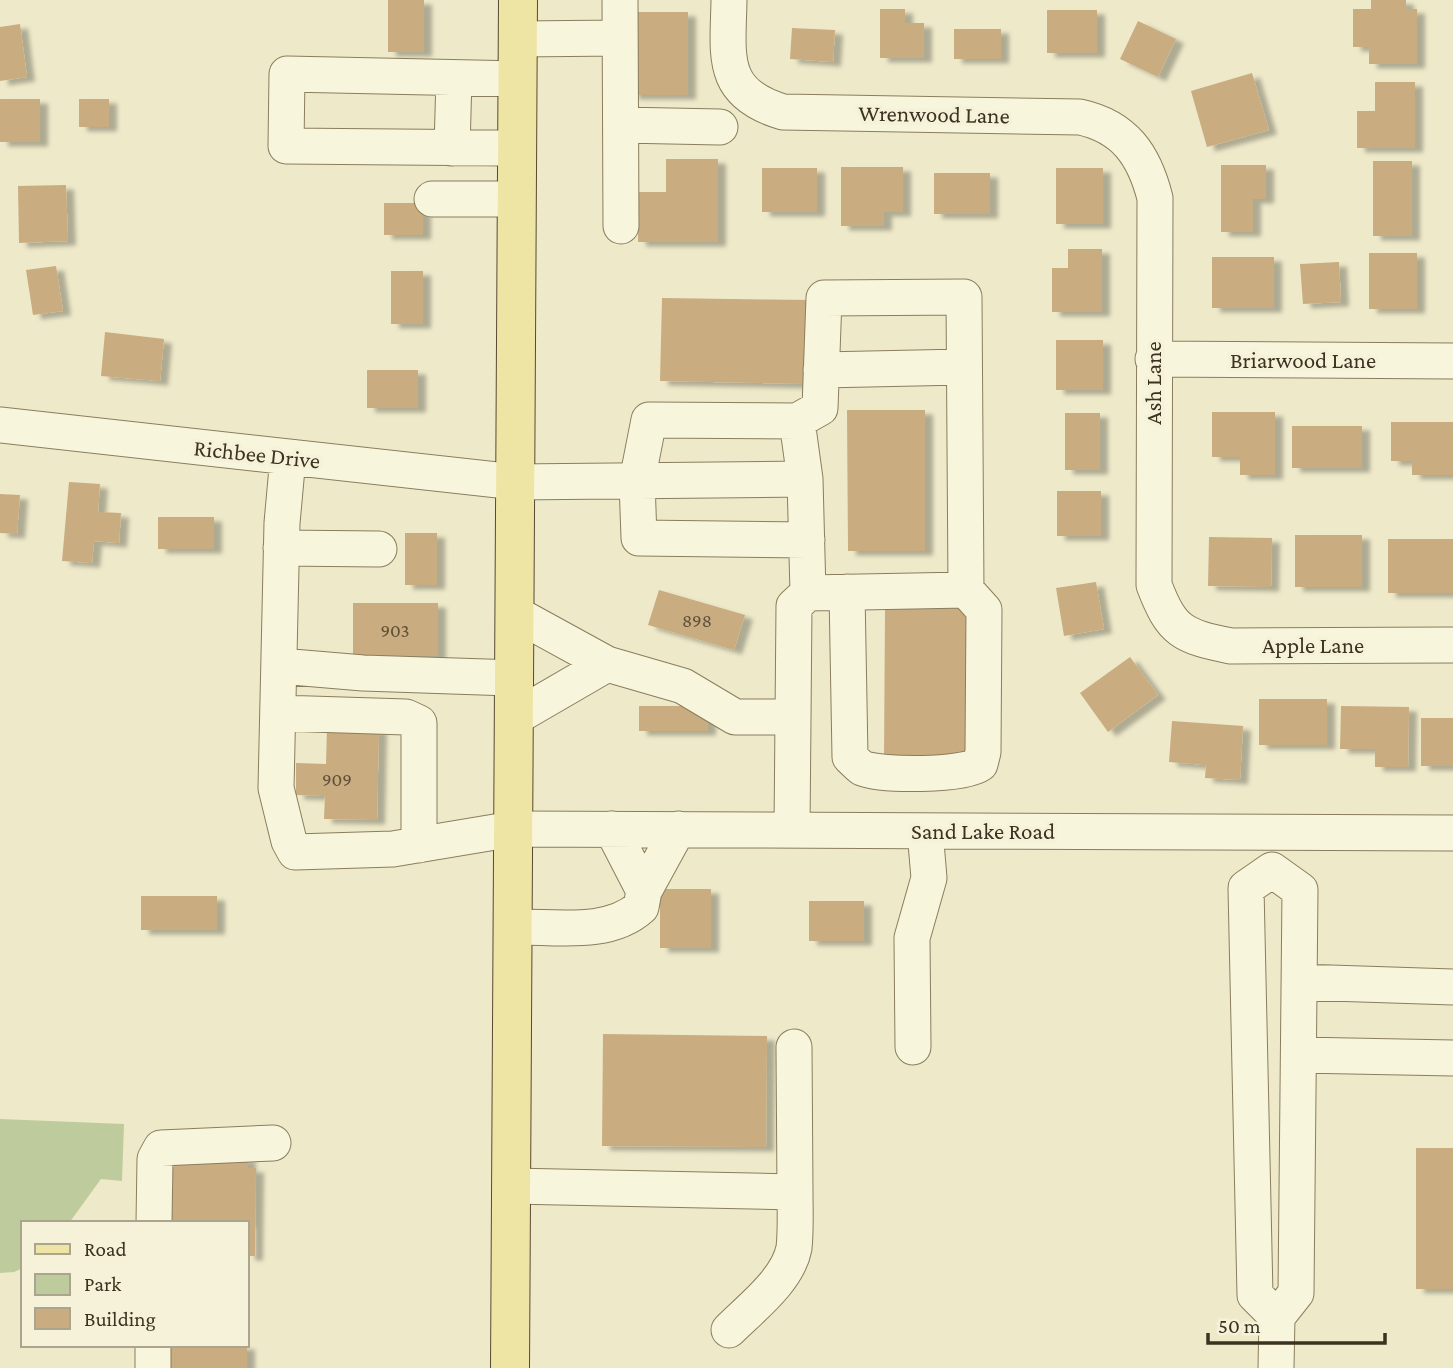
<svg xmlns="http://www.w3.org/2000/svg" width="1453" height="1368" viewBox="0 0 1453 1368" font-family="'Crimson Pro',serif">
  <defs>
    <filter id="shadow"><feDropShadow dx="8" dy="4.5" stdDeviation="2" flood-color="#0004"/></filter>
  </defs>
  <rect width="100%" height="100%" fill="#eee9c9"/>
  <path fill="#becc9d" d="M 0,1119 L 124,1124 L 122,1181 L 101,1179 L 69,1223 L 23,1223 L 23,1268 L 14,1272 L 0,1273 Z"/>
  <path fill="#caac81" filter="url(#shadow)" d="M 388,0 L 424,0 L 424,52 L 388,52 Z
    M 1371,0 L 1406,0 L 1406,9 L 1417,9 L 1417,64 L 1369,64 L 1369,47 L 1353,47 L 1353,9 L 1371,9 Z
    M 880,9 L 905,9 L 905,23 L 924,23 L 924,58 L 880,58 Z
    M 1047,10 L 1097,10 L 1097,53 L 1047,53 Z
    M 631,12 L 688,12 L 688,95 L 631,95 Z
    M 1138,21 L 1176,39 L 1158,77 L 1120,59 Z
    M 20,24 L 27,77 L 0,81 L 0,27 Z
    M 792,28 L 835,30 L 833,62 L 790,59 Z
    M 954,29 L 1001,29 L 1001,59 L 954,59 Z
    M 1252,73 L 1269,130 L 1207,147 L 1191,91 Z
    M 1375,82 L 1415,82 L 1415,148 L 1357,148 L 1357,111 L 1375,111 Z
    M 0,99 L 40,99 L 40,142 L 0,142 Z
    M 79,99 L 109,99 L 109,127 L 79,127 Z
    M 666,159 L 718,159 L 718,242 L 638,242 L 638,192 L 666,192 Z
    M 1373,161 L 1412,161 L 1412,236 L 1373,236 Z
    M 1221,165 L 1266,165 L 1266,199 L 1253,199 L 1253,232 L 1221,232 Z
    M 841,167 L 903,167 L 903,212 L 884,212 L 884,226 L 841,226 Z
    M 762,168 L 817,168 L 817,212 L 762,212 Z
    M 1056,168 L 1103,168 L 1103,224 L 1056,224 Z
    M 934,173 L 990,173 L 990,214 L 934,214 Z
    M 66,185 L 68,241 L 19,243 L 18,186 Z
    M 384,203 L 423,203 L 423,235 L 384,235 Z
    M 1068,249 L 1102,249 L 1102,312 L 1052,312 L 1052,268 L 1068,268 Z
    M 1369,253 L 1417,253 L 1417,309 L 1369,309 Z
    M 1212,257 L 1274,257 L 1274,308 L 1212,308 Z
    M 1339,262 L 1341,302 L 1303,304 L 1300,264 Z
    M 56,266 L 63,311 L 33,315 L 26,270 Z
    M 391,271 L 423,271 L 423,324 L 391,324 Z
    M 662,298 L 810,300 L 809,384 L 660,381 Z
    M 105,332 L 164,339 L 160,381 L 101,376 Z
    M 1056,340 L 1103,340 L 1103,390 L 1056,390 Z
    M 367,370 L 418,370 L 418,408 L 367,408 Z
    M 847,410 L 925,410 L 925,551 L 848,551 Z
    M 1212,412 L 1275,412 L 1275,475 L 1240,475 L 1240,457 L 1212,457 Z
    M 1065,413 L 1100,413 L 1100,470 L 1065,470 Z
    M 1391,422 L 1453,422 L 1453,475 L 1412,475 L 1412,461 L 1391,461 Z
    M 1292,426 L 1362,426 L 1362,468 L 1292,468 Z
    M 69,482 L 100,484 L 98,512 L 121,513 L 119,543 L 94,541 L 92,563 L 62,561 Z
    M 1057,491 L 1101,491 L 1101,536 L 1057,536 Z
    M 0,494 L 20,495 L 17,534 L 0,533 Z
    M 158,517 L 214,517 L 214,549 L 158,549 Z
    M 405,533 L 437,533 L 437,585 L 405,585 Z
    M 1295,535 L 1362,535 L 1362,587 L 1295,587 Z
    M 1209,537 L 1272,538 L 1271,587 L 1208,586 Z
    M 1388,539 L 1453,539 L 1453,593 L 1388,593 Z
    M 1096,582 L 1104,629 L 1064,636 L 1056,588 Z
    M 659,590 L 745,615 L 734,650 L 648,625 Z
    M 353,603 L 438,603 L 438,656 L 353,656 Z
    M 885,607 L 969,607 L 968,760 L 884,760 Z
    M 1130,657 L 1158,695 L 1108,732 L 1080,693 Z
    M 1259,699 L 1327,699 L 1327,745 L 1259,745 Z
    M 639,706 L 708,706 L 708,731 L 639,731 Z
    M 1341,706 L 1409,707 L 1408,767 L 1375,767 L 1375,749 L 1340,749 Z
    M 1421,718 L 1453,718 L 1453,766 L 1421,766 Z
    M 1172,721 L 1243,726 L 1240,780 L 1205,778 L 1206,765 L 1169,762 Z
    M 327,727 L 379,728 L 377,820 L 324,819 L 325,796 L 296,795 L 296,763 L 326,764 Z
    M 660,889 L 711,889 L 711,948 L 660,948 Z
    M 141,896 L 217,896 L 217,930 L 141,930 Z
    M 809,901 L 864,901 L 864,941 L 809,941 Z
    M 603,1034 L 767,1036 L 766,1147 L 602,1146 Z
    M 1416,1148 L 1453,1148 L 1453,1289 L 1416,1289 Z
    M 174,1157 L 248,1157 L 248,1168 L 256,1168 L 255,1256 L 247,1256 L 247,1223 L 171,1223 L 171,1167 L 174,1167 Z
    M 170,1345 L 247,1345 L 247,1368 L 169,1368 Z"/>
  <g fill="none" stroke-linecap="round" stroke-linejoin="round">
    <g stroke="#8a7d5e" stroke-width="37">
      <path id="minor" d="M 620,0 L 621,226
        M 729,0 C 728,56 719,93 783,112 L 1080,117 C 1125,127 1144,155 1155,198 L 1154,585 C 1172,632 1182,636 1231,646 L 1453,645
        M 518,39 L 620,38
        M 621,125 L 720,127
        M 452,148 L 454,78
        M 517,148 L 286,146 L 287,74 L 518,79
        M 432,199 L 516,199
        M 1153,359 L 1453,361
        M 821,370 L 964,367
        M 797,421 L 820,408 L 824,298 L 964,297 L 966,590 L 808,593
        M 0,425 L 515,482 L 805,479 L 808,593 L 794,606 L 792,830
        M 288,457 L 282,523 L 276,788 L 289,841 L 295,852 L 393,849 L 513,829 L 1453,833
        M 805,479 L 797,421 L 649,420 L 637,481 L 639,538 L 807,540
        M 281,548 L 379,549
        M 847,592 L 850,757 C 854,761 858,765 862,768 C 882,776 963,776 980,764 L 983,752 L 984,610 L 966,590
        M 514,613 L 607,664 L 683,686 L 735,717 L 793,717
        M 280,666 L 363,673 L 514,678
        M 279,713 L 406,717 L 419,723 L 419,845
        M 514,718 L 607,664
        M 612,829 L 644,891 L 678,829
        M 1272,870 L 1300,890 L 1296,1293 L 1277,1317 L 1276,1368
        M 1272,870 L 1246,888 L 1255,1295 L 1277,1317
        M 512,927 C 554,926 608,937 641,907 L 644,891
        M 1300,982 L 1453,987
        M 913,1047 L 912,938 L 929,878 L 925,831
        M 1299,1055 L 1453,1058
        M 511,1186 L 795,1192 L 794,1047
        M 154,1223 L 155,1159 L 161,1148 L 273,1143
        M 729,1330 C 751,1308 788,1280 794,1248 C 796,1230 795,1210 795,1192
        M 153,1368 L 153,1345"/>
    </g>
    <g stroke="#584a32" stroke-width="40">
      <path id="major" d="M 510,1368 L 518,0"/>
    </g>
    <use href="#minor" stroke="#f8f5dd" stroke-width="35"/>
    <use href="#major" stroke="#eee4a4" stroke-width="38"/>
  </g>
  <g text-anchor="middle" stroke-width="7" stroke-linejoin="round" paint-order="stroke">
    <g font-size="19" fill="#5f5039">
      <text x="697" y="627">898</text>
      <text x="395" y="637">903</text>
      <text x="337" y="786">909</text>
    </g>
    <g font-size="23" fill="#3b3221" stroke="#f5f2d9">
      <text transform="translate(934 114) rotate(1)" y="8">Wrenwood Lane</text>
      <text x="1303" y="368">Briarwood Lane</text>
      <text transform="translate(1153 383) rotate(-90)" y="8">Ash Lane</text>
      <text transform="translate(257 454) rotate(6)" y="8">Richbee Drive</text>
      <text x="1313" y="653">Apple Lane</text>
      <text x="983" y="839">Sand Lake Road</text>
    </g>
  </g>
  <rect x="21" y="1221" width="228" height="126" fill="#f5f2d9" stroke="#aba58f" stroke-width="2"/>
  <rect x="35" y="1244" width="35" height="10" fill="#eee4a4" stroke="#aba58f" stroke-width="2"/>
  <text x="84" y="1256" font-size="21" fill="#3b3221">Road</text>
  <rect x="35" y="1274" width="35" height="21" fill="#becc9d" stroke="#aba58f" stroke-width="2"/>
  <text x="84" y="1291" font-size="21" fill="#3b3221">Park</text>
  <rect x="35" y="1308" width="35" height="21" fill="#caac81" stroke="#aba58f" stroke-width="2"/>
  <text x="84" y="1326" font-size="21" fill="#3b3221">Building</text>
  <path d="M1208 1333v10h177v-10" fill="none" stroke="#3b3221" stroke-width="3.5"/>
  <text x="1218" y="1333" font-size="21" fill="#3b3221" stroke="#f5f2d9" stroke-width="5" paint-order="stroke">50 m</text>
</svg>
